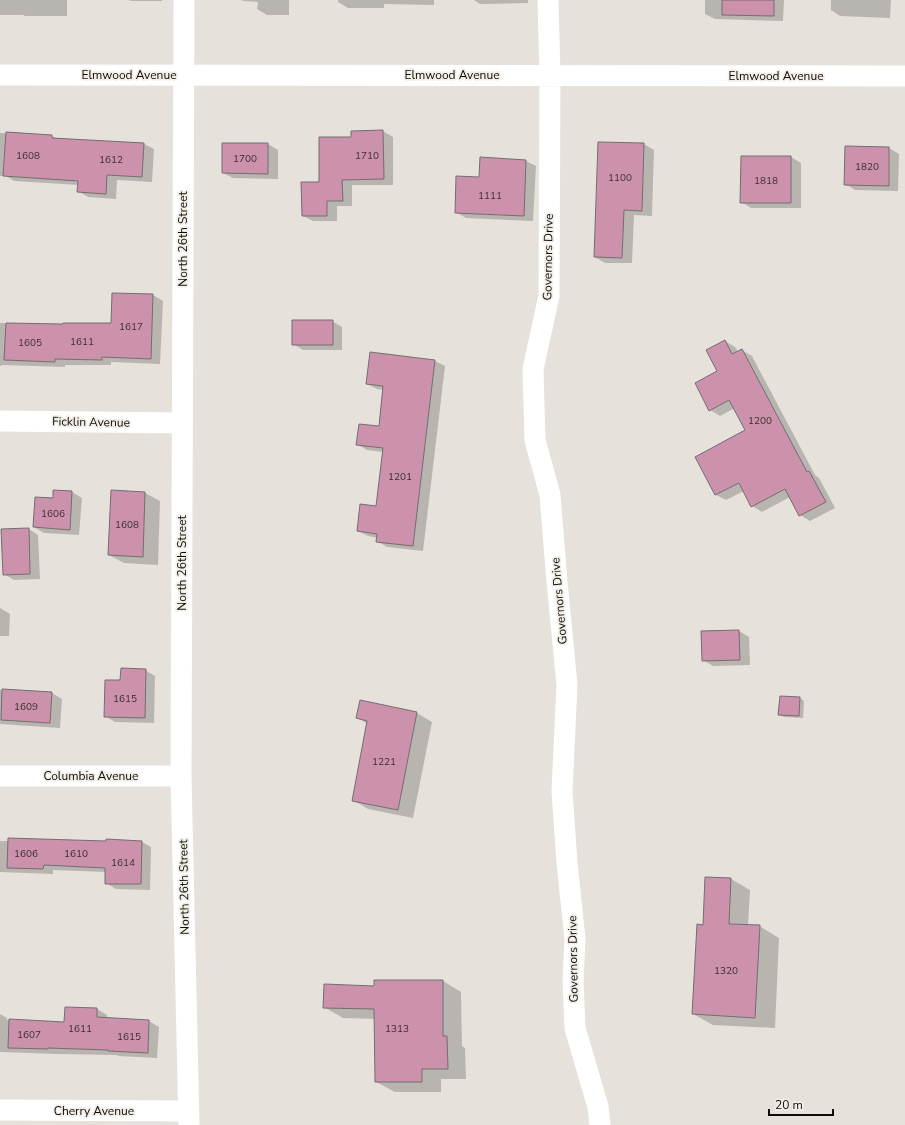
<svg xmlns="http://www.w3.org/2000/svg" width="905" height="1125" viewBox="0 0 905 1125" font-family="'Nunito Sans',sans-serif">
  <rect width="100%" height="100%" fill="#e6e2db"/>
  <path fill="#0003" d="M 0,0 L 67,0 L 67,16 L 25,16 L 23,15 L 0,15 Z
    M 129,0 L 162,0 L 162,1 L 131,1 Z
    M 241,0 L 289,0 L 289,15 L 267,15 L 257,9 L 258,2 L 243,1 Z
    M 338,0 L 434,0 L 434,5 L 384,4 L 384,8 L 348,8 L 338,2 Z
    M 474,0 L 528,0 L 528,3 L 480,4 Z
    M 705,0 L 784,0 L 783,21 L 715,19 L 705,14 Z
    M 831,0 L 891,0 L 890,18 L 840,16 L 831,10 Z
    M 383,131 L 393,137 L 393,185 L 352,185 L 352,206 L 337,206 L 337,221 L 313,221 L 303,216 L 352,138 L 352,132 Z
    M 0,133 L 52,136 L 58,139 L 144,144 L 154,149 L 152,182 L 117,180 L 116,199 L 88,197 L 78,191 L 79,185 L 14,181 L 6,176 L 0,176 Z
    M 599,143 L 644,144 L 654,150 L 652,216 L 634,215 L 632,263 L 605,263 L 595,257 Z
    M 268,144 L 278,150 L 278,179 L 233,178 L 223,173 Z
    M 889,148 L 899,154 L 898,191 L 855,190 L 845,184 Z
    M 791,157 L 801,163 L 801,208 L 751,208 L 742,202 Z
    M 526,161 L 536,166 L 533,221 L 466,218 L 456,212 L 480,178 Z
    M 153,295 L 163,301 L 160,364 L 111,362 L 111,365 L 65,365 L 65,367 L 1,365 L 1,366 L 0,366 L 0,323 L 64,325 L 112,324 Z
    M 332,321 L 342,327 L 342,350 L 303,350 L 293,344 Z
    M 725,341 L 735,347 L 738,352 L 742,350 L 752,356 L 815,475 L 819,478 L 835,508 L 810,521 L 800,515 L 790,497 L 762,512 L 752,506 L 744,491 L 726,500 L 716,495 L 696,457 L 746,431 L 735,408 L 720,416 L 710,410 Z
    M 370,353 L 435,361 L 445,366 L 423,551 L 387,547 L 377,541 L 378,538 L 368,536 L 358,531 L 377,507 L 383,452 L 367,450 L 357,444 L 379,427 L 384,390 L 377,389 L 367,384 Z
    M 54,491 L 72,492 L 82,498 L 79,535 L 44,533 L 34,527 L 53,499 Z
    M 145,493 L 160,501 L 158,565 L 124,563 L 109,555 Z
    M 29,529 L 38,535 L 40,579 L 14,580 L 4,574 Z
    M 0,608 L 10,614 L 9,636 L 0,636 Z
    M 739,631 L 749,637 L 750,665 L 713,666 L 703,660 Z
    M 145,670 L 155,676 L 154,723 L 115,722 L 105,716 L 121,681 Z
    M 0,690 L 52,693 L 62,699 L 60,728 L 0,724 Z
    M 800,698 L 804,701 L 803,718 L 784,717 L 779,714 Z
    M 417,713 L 432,722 L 413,818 L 368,809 L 353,800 L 368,724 L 358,718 Z
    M 0,841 L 142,842 L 151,847 L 150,890 L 116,889 L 106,883 L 106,872 L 53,870 L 53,874 L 0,872 Z
    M 731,879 L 750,890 L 748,926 L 759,926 L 779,938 L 775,1028 L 713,1025 L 693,1014 Z
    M 443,981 L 461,992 L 462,1046 L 465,1048 L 466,1079 L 441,1079 L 441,1092 L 395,1092 L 376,1082 L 376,1019 L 343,1018 L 324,1007 L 375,987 Z
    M 97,1009 L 107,1015 L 107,1019 L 149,1021 L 159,1027 L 157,1058 L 119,1056 L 117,1055 L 57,1054 L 0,1052 L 0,1014 L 7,1018 L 7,1020 L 65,1023 Z"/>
  <path fill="#cc92ab" stroke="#746d70" d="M 722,0 L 774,0 L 774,16 L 722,15 Z
    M 383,130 L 384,179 L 342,180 L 343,201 L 327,201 L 327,216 L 302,216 L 301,182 L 319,182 L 319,137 L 351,137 L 351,131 Z
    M 6,132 L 52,135 L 52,138 L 144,143 L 142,177 L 107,175 L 106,194 L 77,192 L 78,181 L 3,176 Z
    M 598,142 L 644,143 L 642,211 L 624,210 L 622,258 L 594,257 Z
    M 222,143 L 268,143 L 268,174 L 222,173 Z
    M 845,146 L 889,147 L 889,186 L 844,185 Z
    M 741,156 L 791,156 L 791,203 L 740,203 Z
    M 480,157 L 526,160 L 524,216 L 455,213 L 456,176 L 479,177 Z
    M 112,293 L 153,294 L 151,359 L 102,357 L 102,360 L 55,359 L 55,362 L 4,360 L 6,323 L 63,324 L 63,323 L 111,323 Z
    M 292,320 L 333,320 L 333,345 L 292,345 Z
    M 725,340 L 732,354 L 742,349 L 807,472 L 809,471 L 826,502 L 799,516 L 785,489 L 751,507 L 739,483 L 715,495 L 695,457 L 745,430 L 729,400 L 709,411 L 695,383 L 717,371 L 706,350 Z
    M 370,352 L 435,360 L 413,546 L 376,542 L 377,534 L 357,531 L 360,504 L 376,506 L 383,448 L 356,445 L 359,424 L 379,426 L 383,386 L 366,384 Z
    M 53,490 L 72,491 L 70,530 L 33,527 L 35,497 L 53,498 Z
    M 111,490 L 145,492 L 143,557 L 108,555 Z
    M 29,528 L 30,574 L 3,575 L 1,529 Z
    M 739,630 L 740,660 L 702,661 L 701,631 Z
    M 121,668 L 146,669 L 145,718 L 104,717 L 105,680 L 120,680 Z
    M 2,689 L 52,692 L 50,723 L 1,720 Z
    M 780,696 L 800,697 L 799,716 L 778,715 Z
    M 360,700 L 417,712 L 398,810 L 352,801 L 367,721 L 356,718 Z
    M 8,838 L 106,841 L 106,839 L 142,841 L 141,884 L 105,884 L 105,868 L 44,865 L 43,869 L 7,868 Z
    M 705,877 L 731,878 L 729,924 L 760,925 L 755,1018 L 692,1014 L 697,924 L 703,925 Z
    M 374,980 L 443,980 L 443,1036 L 447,1036 L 448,1069 L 422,1069 L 422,1082 L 375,1082 L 374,1009 L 323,1008 L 324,984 L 374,986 Z
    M 65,1007 L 97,1008 L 97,1017 L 149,1020 L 148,1053 L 108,1051 L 108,1050 L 48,1048 L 48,1049 L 8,1048 L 9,1019 L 64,1022 Z"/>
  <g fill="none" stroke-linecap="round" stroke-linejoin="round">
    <path stroke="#fff" stroke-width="21" d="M 184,0 L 181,776 L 189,1125
      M 548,0 L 550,76 L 549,296 L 533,369 L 535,440 L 550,495 L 557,582 L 567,685 L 562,791 L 567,863 L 575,939 L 573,981 L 575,1028 L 598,1107 L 600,1125
      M 0,75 L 905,76
      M 0,421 L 182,423
      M 0,776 L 181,776
      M 0,1110 L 188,1111"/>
  </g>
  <g text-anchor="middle" stroke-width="3.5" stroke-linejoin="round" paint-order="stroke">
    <g font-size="10" fill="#3e2e32">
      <text x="28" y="159">1608</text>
      <text x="367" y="159">1710</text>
      <text x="245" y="162">1700</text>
      <text x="111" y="163">1612</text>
      <text x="867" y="170">1820</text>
      <text x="620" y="181">1100</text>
      <text x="766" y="184">1818</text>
      <text x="490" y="199">1111</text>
      <text x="131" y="330">1617</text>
      <text x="82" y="345">1611</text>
      <text x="30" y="346">1605</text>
      <text x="760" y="424">1200</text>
      <text x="400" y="480">1201</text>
      <text x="53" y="517">1606</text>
      <text x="127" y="528">1608</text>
      <text x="125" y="702">1615</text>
      <text x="26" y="710">1609</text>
      <text x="384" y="765">1221</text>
      <text x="26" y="857">1606</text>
      <text x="76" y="857">1610</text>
      <text x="123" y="866">1614</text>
      <text x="726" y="974">1320</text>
      <text x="80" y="1032">1611</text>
      <text x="397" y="1032">1313</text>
      <text x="29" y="1038">1607</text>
      <text x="129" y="1040">1615</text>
    </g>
    <g font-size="12" fill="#0e0c0a" stroke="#f3efe8">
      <text x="129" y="79">Elmwood Avenue</text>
      <text x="452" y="79">Elmwood Avenue</text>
      <text x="776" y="80">Elmwood Avenue</text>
      <text transform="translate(183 239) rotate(-90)" y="4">North 26th Street</text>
      <text transform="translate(548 257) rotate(-89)" y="4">Governors Drive</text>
      <text transform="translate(91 422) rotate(1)" y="4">Ficklin Avenue</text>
      <text transform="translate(182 563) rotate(-90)" y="4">North 26th Street</text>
      <text transform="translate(559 601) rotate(-95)" y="4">Governors Drive</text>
      <text x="91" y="780">Columbia Avenue</text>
      <text transform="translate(184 887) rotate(-91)" y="4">North 26th Street</text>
      <text transform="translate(573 959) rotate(-91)" y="4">Governors Drive</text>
      <text x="94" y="1115">Cherry Avenue</text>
    </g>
  </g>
  <path d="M769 1109v6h64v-6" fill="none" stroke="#0e0c0a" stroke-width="2"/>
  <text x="775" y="1109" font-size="12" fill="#0e0c0a" stroke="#f3efe8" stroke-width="3" paint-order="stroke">20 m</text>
</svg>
